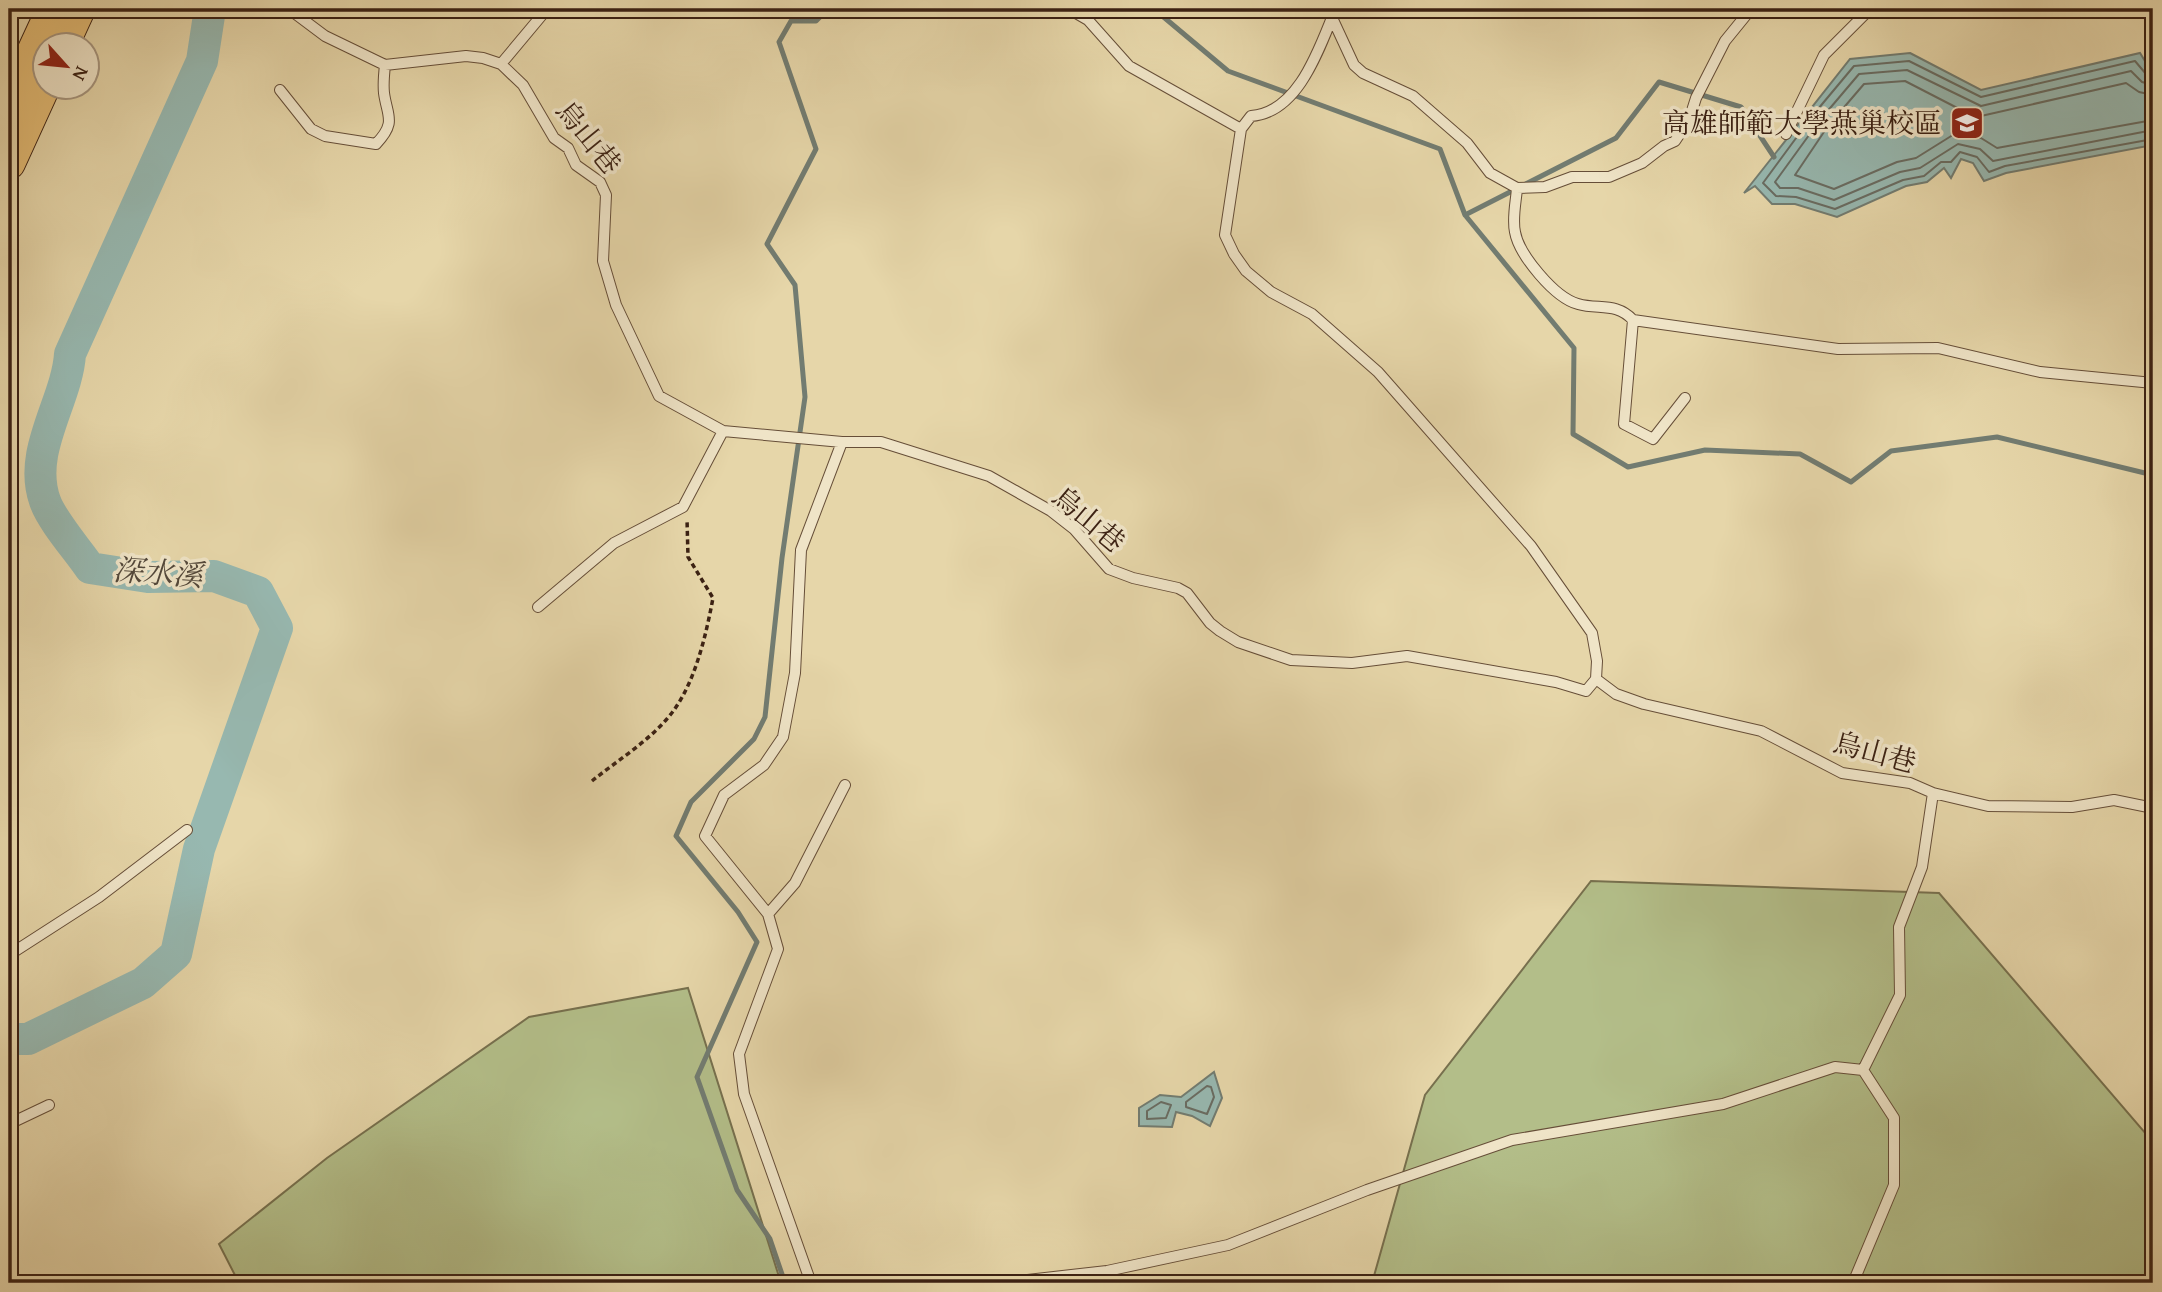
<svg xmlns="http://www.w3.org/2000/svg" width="2162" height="1292" viewBox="0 0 2162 1292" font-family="'Gentium Book Plus','Noto Serif TC',serif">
  <rect width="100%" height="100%" fill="#e6d6a9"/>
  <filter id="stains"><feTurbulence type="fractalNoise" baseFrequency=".00286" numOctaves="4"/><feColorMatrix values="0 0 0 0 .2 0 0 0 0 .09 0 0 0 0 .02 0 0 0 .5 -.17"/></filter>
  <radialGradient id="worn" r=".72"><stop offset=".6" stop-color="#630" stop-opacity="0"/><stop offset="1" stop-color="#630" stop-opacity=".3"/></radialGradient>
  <path fill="#b3be89" stroke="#77704e" stroke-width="2" d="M 1591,881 L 1939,893 L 2153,1142 L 2153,1283 L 1372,1283 L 1425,1095 Z
    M 688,988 L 781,1283 L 239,1283 L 219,1244 L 327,1158 L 529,1017 Z"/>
  <path fill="#97b8b0" stroke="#727c71" stroke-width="2" d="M 1910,53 L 1981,90 L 2140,53 L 2153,74 L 2153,145 L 2006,173 L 1984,181 L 1973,163 L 1961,159 L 1951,178 L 1944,168 L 1927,182 L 1906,186 L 1837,217 L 1795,204 L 1772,204 L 1755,186 L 1744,193 L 1850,59 Z
    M 1214,1072 L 1222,1098 L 1210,1126 L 1192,1116 L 1176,1112 L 1172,1127 L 1139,1126 L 1139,1108 L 1160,1095 L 1181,1097 Z"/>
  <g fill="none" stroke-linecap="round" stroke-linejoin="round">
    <path stroke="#696c62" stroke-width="2" d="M 2153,76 L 2146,74 L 2135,61 L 1981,97 L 1909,61 L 1854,66 L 1813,115 L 1763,183 L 1776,196 L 1796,197 L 1835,209 L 1903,180 L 1924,176 L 1941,162 L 1951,162 L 1960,152 L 1977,157 L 1989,172 L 2005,166 L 2153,139
      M 2153,85 L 2142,82 L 2131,71 L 1981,106 L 1907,70 L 1859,74 L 1820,120 L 1775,182 L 1780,188 L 1798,188 L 1834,200 L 1900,172 L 1920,168 L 1958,144 L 1980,149 L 1993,161 L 2153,130
      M 2153,95 L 2139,92 L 2126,83 L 1981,116 L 1969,114 L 1905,81 L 1864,84 L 1828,126 L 1795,175 L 1834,189 L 1897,162 L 1916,158 L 1956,133 L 1981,138 L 1997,148 L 2153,120
      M 1207,1086 L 1211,1087 L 1214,1097 L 1207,1114 L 1186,1107 L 1186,1102 Z
      M 1161,1102 L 1171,1105 L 1166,1118 L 1147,1119 L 1147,1111 Z"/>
    <path stroke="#727c71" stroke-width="5" d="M 1154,9 L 1228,71 L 1440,149 L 1465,215 L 1616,138 L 1659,82 L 1741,107 L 1774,157
      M 1465,215 L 1574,348 L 1573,434 L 1628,467 L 1705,450 L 1800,454 L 1851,482 L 1891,451 L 1997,437 L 2153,475
      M 785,1283 L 770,1239 L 737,1190 L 697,1077 L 757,942 L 738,912 L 676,836 L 691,802 L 754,739 L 765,717 L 782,558 L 805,397 L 795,285 L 767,244 L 816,149 L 779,42 L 791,21 L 816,21 L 828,9"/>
    <path stroke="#97b8b0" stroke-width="32" d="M 9,1039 L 28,1039 L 143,983 L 176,954 L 199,849 L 277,628 L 258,592 L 214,576 L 148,577 L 90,568 C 77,549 52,521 45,501 C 27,451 67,401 70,354 L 202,61 L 210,9"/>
    <g stroke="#664e38" stroke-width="12">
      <path id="service" d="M 289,9 L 325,36 L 385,65 L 466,56 L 483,58 L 501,64 L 523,85 L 554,138 L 568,148 L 576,165 L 600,182 L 606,195 L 603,261 L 616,305 L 659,396 L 723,431 L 842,442 L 881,442 L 989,476 L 1051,511 L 1074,529 L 1109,569 L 1133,578 L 1178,588 L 1187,593 L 1210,623 L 1220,631 L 1238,642 L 1291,660 L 1352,663 L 1407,656 L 1556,682 L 1586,691 L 1596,679 L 1597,661 L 1592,633 L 1531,546 L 1378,372 L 1312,314 L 1271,292 L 1246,271 L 1234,254 L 1225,235 L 1241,129
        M 1069,9 L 1088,20 L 1129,66 L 1241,129 L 1251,116 C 1297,113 1318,52 1333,15
        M 1328,9 L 1354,65 L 1363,73 L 1413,96 L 1467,143 L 1490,173 L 1517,188 C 1516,202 1512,218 1515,232 C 1519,255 1555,298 1578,304 C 1599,310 1616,302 1633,320 L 1624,424 L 1653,439 L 1685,398
        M 501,64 L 547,9
        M 280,90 L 311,129 L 325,136 L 376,144 C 397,122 387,116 384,93 C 383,84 384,74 385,65
        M 1786,134 L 1824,55 L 1870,9
        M 1517,188 L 1545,187 L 1572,177 L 1609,177 L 1642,163 L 1664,146 L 1675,141 L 1689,120 L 1696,98 L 1725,41 L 1751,9
        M 1633,320 L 1838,349 L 1938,348 L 2040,372 L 2153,383
        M 538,607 L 614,543 L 683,507 L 723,431
        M 1596,679 L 1616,694 L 1644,704 L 1761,731 L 1842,773 L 1910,783 L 1933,793 L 1988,806 L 2072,807 L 2114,800 L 2153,808
        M 768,914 L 795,883 L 845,785
        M 9,955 L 99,897 L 187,830
        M 9,1124 L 49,1105
        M 811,1283 L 744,1094 L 739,1054 L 778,949 L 768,914 L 705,836 L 724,795 L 764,765 L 783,737 L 795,673 L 801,550 L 842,442
        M 1000,1283 L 1107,1271 L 1228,1245 L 1367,1190 L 1512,1140 L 1723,1104 L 1835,1067 L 1863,1070
        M 1853,1283 L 1894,1185 L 1894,1118 L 1863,1070 L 1900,995 L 1899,927 L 1922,867 L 1933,793"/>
    </g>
    <g stroke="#3b2113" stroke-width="34">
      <path id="primary" d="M 62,46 L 79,9
        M 9,104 L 53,9
        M 9,163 L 46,82"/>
    </g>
    <path stroke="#3b2113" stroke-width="3.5" stroke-dasharray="5 3.5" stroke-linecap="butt" d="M 592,781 C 619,759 653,739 674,710 C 696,679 706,635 713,598 L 688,557 L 687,519"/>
    <use href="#service" stroke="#efe4c7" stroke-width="10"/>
    <use href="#primary" stroke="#e3bb74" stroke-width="32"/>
  </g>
  <defs>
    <g id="university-square" transform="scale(1.75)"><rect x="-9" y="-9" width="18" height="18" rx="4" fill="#8f2418" stroke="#efe4c7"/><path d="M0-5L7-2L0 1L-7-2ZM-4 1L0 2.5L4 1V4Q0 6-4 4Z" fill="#fff"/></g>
  </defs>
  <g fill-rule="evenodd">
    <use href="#university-square" x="1967" y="123"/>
  </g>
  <g text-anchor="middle" stroke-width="7" stroke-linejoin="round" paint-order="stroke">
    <g font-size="28" fill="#3b2113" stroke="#efe4c7" text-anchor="end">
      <text x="1942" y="133">高雄師範大學燕巢校區</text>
    </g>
    <g font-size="28" fill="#3b2113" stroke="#efe4c7">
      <text transform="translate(589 137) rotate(51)" y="10">烏山巷</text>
      <text transform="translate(1089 519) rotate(40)" y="10">烏山巷</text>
      <text transform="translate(1875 752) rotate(15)" y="10">烏山巷</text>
    </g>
    <g font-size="30" font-style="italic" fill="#52473a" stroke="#efe4c7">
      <text transform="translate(158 573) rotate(4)" y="10">深水溪</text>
    </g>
  </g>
  <rect width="2162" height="1292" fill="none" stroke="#e6d6a9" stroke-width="35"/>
  <rect x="10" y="10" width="2141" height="1271" fill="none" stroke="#3b2113" stroke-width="3.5"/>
  <rect x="18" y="18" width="2127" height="1257" fill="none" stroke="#3b2113" stroke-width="2"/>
  <g transform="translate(66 66) rotate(117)"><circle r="33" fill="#efe4c7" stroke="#a7967f" stroke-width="2"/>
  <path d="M0-5L12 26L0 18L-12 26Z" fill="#8f2418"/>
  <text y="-10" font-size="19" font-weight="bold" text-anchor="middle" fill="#3b2113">N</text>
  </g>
  <rect width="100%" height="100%" filter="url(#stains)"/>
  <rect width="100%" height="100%" fill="url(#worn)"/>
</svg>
